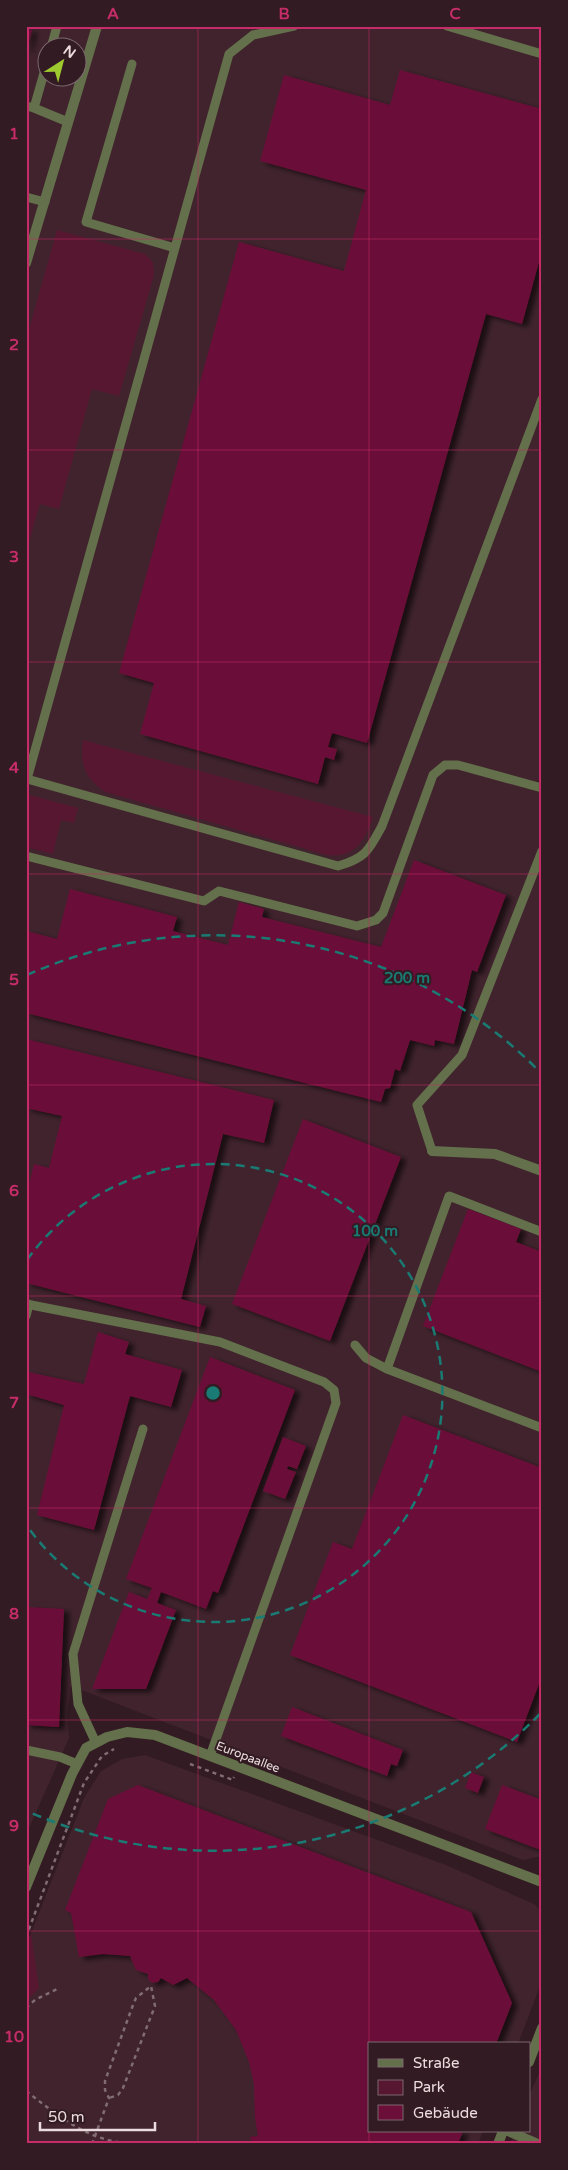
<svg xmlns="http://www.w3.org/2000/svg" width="568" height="2170" viewBox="0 0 568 2170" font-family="'Varela Round',sans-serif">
  <defs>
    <filter id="shadow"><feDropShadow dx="5.5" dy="3" stdDeviation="2.5" flood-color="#0009"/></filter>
  </defs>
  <rect width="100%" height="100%" fill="#321b22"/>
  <path fill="#40232d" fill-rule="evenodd" d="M 26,26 L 542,26 L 542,1856 L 523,1860 L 71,1686 L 67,1714 L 69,1738 L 26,1835 ZM 48,48 L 78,48 L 78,78 L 48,78 Z
    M 145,1755 L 446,1865 L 534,1904 L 542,1912 L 542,1981 L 518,2044 L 369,2044 L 369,2131 L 483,2131 L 478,2144 L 26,2144 L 26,1946 L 84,1798 L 101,1771 L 122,1759 Z
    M 542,2066 L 542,2144 L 510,2144 L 515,2131 L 529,2131 L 529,2096 Z"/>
  <path fill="#571730" d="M 57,230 L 145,254 L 153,262 L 154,275 L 119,396 L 92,389 L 59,509 L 40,504 L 26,552 L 26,340 Z
    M 83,740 L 373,817 C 365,841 354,859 327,855 L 105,792 C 84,777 80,765 83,740 Z
    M 26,794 L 78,808 L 74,823 L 61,820 L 53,854 L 26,847 Z
    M 31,1933 L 39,1988 L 26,2001 L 26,1946 Z"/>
  <path fill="#6b0f38" filter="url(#shadow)" d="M 26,29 L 32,30 L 27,50 L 26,50 Z
    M 400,70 L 542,109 L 542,251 L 522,324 L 486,314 L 367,743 L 332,733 L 328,747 L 337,749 L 334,760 L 325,757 L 318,784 L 140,734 L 154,683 L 119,673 L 239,242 L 344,271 L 366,190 L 260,161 L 284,75 L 390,105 Z
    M 414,860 L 506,895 L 477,972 L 472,970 L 454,1044 L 435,1040 L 434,1046 L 410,1040 L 400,1071 L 395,1069 L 390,1088 L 385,1089 L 381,1102 L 26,1013 L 26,931 L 57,939 L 70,889 L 177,917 L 173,931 L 228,945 L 239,902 L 264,909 L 262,917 L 381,947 Z
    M 26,1039 L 274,1100 L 264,1143 L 223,1134 L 181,1299 L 206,1306 L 200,1327 L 26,1283 L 26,1247 L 29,1237 L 26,1236 L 26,1196 L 34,1164 L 49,1168 L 62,1116 L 26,1108 Z
    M 303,1119 L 401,1157 L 330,1341 L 232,1304 Z
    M 468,1209 L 521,1229 L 516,1242 L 542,1252 L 542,1372 L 423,1326 Z
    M 98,1332 L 129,1342 L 125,1354 L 182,1370 L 171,1407 L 130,1396 L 94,1530 L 37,1515 L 64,1405 L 26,1394 L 26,1380 L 28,1372 L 84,1384 Z
    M 210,1357 L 295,1390 L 218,1593 L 213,1591 L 206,1609 L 161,1592 L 157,1603 L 176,1610 L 146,1689 L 92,1689 L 129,1592 L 147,1599 L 152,1588 L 126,1579 Z
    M 403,1415 L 542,1468 L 542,1676 L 517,1742 L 290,1655 L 333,1542 L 352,1549 Z
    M 283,1437 L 306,1446 L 297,1469 L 288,1466 L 287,1469 L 296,1472 L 285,1499 L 263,1491 Z
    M 26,1607 L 64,1609 L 59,1727 L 26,1725 Z
    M 292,1707 L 403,1750 L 397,1766 L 391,1764 L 387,1776 L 281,1736 Z
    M 471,1772 L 484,1777 L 478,1793 L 465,1788 Z
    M 138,1785 L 471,1912 L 512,2003 L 496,2044 L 369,2044 L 369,2131 L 463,2131 L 458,2144 L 253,2144 L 250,2137 L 258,2136 L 255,2118 L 254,2084 L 249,2062 L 236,2030 L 214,2000 L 187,1978 L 173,1985 L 161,1978 L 158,1982 L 152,1983 L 148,1979 L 148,1974 L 136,1970 L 130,1956 L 103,1954 L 79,1957 L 71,1913 L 65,1910 L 108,1799 Z
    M 502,1785 L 542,1800 L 542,1847 L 538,1849 L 485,1829 Z"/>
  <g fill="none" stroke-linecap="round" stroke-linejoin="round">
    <path stroke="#806c72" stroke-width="2.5" stroke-dasharray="4 4" stroke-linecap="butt" d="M 190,1764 L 233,1780 L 234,1777
      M 26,1937 L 84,1783 L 102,1756 L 114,1749
      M 26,2008 L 35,2000 L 59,1988
      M 26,2091 C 60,2117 86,2140 131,2144
      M 92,2144 L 109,2098 L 105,2090 L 105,2081 L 133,2005 L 136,1998 L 151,1986 L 155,2006 L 123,2088 L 118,2095 L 109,2098"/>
    <path stroke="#63704b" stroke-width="9" d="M 294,26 L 253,35 L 229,54 L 27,779 L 338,866 C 366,858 369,850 382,826 L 542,399
      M 447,26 L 542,54
      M 51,48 L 57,26
      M 132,64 L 86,222 L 175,248
      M 26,106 L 34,108 L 48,59
      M 34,108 L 68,122
      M 26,197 L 45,202
      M 26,856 L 204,901 L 219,891 L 357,926 L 376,920 L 383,913 L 433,775 L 445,765 L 458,765 L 542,788
      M 432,1151 L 417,1105 L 462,1055 L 542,851
      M 542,1232 L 449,1196 L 387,1369 L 542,1428
      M 26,1304 L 220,1342 L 324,1382 L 334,1390 L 336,1403 L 210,1756
      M 26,1316 L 29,1304
      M 355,1345 L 366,1358 L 387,1369
      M 96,1743 L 78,1704 L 73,1654 L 143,1429
      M 26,1750 L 60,1757 L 77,1764"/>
    <path stroke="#63704b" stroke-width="10" d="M 26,263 L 97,26
      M 432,1151 L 495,1154 L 542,1171
      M 26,1887 L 72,1774 L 86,1748 L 107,1737 L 127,1732 L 155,1735 L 542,1882
      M 529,2062 L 542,2028
      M 508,2131 L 538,2144
      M 498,2144 L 503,2131"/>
  </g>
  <path fill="none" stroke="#c62c68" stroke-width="1" stroke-opacity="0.55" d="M 198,26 L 198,2144M 369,26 L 369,2044M 26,239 L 542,239M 26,450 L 542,450M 26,662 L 542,662M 26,874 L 542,874M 26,1085 L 542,1085M 26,1296 L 542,1296M 26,1508 L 542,1508M 26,1720 L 542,1720M 26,1931 L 542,1931M 369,2131 L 369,2144"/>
  <g fill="none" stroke="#1a7b74" stroke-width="2.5" stroke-dasharray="9 6">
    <path d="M27 1260A229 229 0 1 1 27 1526"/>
    <path d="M540 1714A458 458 0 0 1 27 1811M27 975A458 458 0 0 1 540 1072"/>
  </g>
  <g text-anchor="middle" stroke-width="4" stroke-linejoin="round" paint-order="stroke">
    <g font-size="12" fill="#ebdbdf" stroke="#321b22">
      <text transform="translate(248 1757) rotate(21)" y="4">Europaallee</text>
    </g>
  </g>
  <circle cx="213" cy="1393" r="8" fill="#1a7b74" stroke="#321b22" stroke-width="2.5"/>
  <g font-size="15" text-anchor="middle" font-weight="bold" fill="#1a7b74" stroke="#321b22" stroke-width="4" stroke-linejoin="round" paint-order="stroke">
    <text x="407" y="983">200 m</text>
    <text x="375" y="1236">100 m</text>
  </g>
  <rect width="568" height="2170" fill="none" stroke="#321b22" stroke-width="55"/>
  <rect x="368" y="2042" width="162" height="90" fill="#321b22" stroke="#7c686e"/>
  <rect x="378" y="2059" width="25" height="8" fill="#63704b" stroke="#7c686e"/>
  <text x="413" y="2068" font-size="15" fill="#ebdbdf">Straße</text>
  <rect x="378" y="2080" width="25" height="15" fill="#571730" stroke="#7c686e"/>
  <text x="413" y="2092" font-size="15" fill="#ebdbdf">Park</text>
  <rect x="378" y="2105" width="25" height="15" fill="#6b0f38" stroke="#7c686e"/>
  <text x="413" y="2118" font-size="15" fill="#ebdbdf">Gebäude</text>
  <g transform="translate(62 62) rotate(36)"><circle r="24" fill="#321b22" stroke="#7c686e"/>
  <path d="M0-4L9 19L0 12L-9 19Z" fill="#9eca2f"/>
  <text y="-8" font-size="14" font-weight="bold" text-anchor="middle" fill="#ebdbdf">N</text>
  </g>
  <path d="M40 2122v8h115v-8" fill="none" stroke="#ebdbdf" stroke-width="2.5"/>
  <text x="48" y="2122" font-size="15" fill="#ebdbdf" stroke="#321b22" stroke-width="4" paint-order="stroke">50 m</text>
  <rect x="28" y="28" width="512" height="2114" fill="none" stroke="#c62c68" stroke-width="2"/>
  <g font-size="16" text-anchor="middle" font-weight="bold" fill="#c62c68">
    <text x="113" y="19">A</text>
    <text x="284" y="19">B</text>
    <text x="455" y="19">C</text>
    <text x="14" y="139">1</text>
    <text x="14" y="350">2</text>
    <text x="14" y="562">3</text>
    <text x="14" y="773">4</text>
    <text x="14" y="985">5</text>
    <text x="14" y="1196">6</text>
    <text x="14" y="1408">7</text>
    <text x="14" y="1619">8</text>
    <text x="14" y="1831">9</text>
    <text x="14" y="2042">10</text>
  </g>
</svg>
